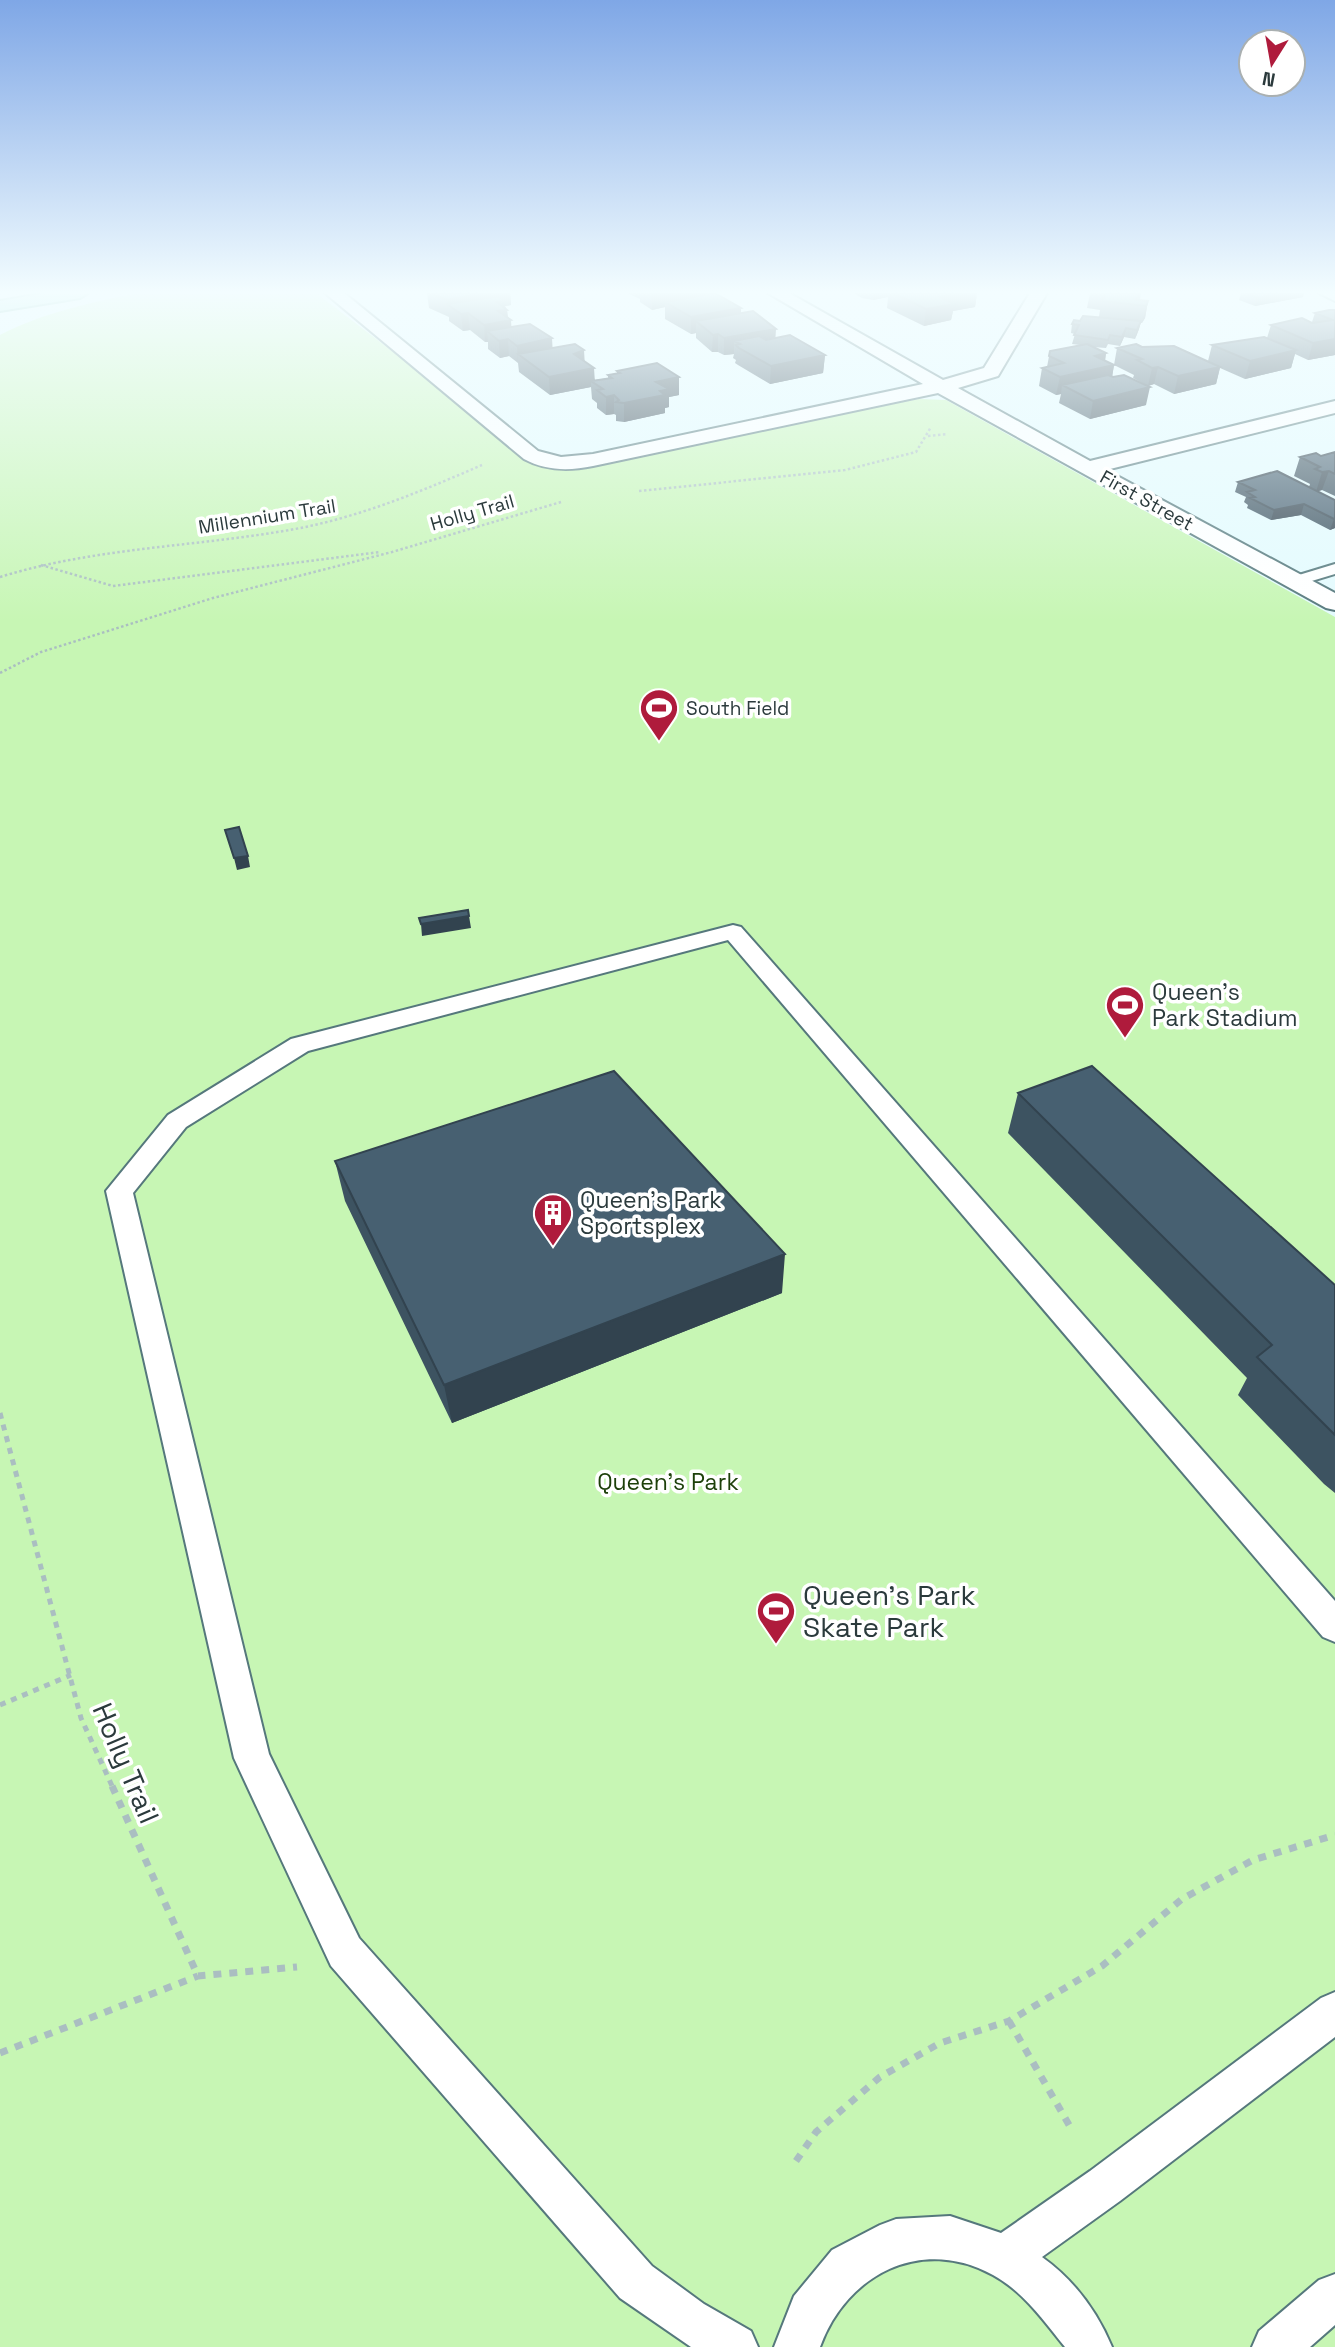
<svg xmlns="http://www.w3.org/2000/svg" width="1335" height="2347" viewBox="0 0 1335 2347" font-family="'Space Grotesk',sans-serif">
  <rect width="100%" height="100%" fill="#e4fbfe"/>
  <path fill="#c7f6b4" d="M 139,293 L 316,293 L 545,468 L 919,399 L 946,400 L 1335,617 L 1335,2347 L 0,2347 L 0,335 C 42,313 92,302 139,293 Z"/>
  <g fill="none" stroke-linecap="round" stroke-linejoin="round">
    <g stroke="#55787c" stroke-width="4">
      <path id="lane" d="M 1335,564 L 1335,574 L 1295,586 L 1287,581 L 1289,578 Z
        M 733,925 L 741,927 L 1335,1601 L 1335,1642 L 1323,1637 L 728,940 L 308,1051 L 186,1127 L 133,1193 L 269,1754 L 359,1938 L 652,2266 L 704,2304 L 751,2331 L 758,2347 L 691,2347 L 620,2298 L 331,1966 L 234,1758 L 106,1191 L 168,1115 L 291,1039 Z
        M 1335,1992 L 1335,2037 L 1120,2201 L 1042,2257 C 1074,2280 1097,2311 1112,2347 L 1065,2347 C 1043,2320 1024,2292 993,2275 C 921,2235 846,2275 820,2347 L 774,2347 L 794,2296 L 832,2250 L 880,2225 L 896,2219 L 950,2216 L 1001,2233 L 1090,2171 L 1321,1998 Z
        M 1335,2274 L 1335,2325 L 1310,2347 L 1252,2347 L 1259,2331 L 1319,2280 Z"/>
    </g>
    <g stroke="#55787c" stroke-width="4">
      <path id="street" d="M 325,293 L 344,293 L 538,451 L 561,457 L 593,454 L 923,384 L 768,293 L 789,293 L 943,380 L 984,368 L 1030,293 L 1047,293 L 998,376 L 958,388 L 1090,461 L 1335,401 L 1335,413 L 1106,470 L 1335,593 L 1335,610 L 1326,608 L 938,393 L 593,466 C 569,471 546,471 524,459 Z
        M 1319,293 L 1335,293 L 1335,301 Z"/>
    </g>
    <g stroke="#43a088" stroke-width="4">
      <path id="primary" d="M 46,293 L 88,293 L 80,298 L 0,311 L 0,301 Z"/>
    </g>
    <path stroke="#aabec1" stroke-width="2.5" stroke-dasharray="2.5 2.5" stroke-linecap="butt" d="M 928,436 L 947,434
      M 639,491 L 845,470 L 916,452 L 931,427
      M 41,565 L 113,586 L 380,552
      M 0,577 C 97,547 196,547 295,529 C 360,517 422,491 482,465
      M 0,673 L 41,652 L 213,598 L 392,552 L 561,502"/>
    <path stroke="#aabec1" stroke-width="5" stroke-dasharray="6 6" stroke-linecap="butt" d="M 0,1413 L 81,1718 L 113,1788
      M 0,1705 L 71,1675"/>
    <path stroke="#aabec1" stroke-width="7" stroke-dasharray="8 8" stroke-linecap="butt" d="M 112,1786 L 198,1976 L 297,1967
      M 1009,2021 L 1072,2130
      M 0,2053 L 198,1976
      M 796,2161 L 816,2132 L 880,2077 L 940,2043 L 1009,2021 L 1102,1966 L 1182,1899 L 1253,1860 L 1335,1835"/>
    <use href="#lane" fill="#fff" fill-rule="evenodd"/>
    <use href="#street" fill="#fff" fill-rule="evenodd"/>
    <use href="#primary" fill="#96e7d0" fill-rule="evenodd"/>
  </g>
  <path fill="#3d5361" d="M 427,293 L 510,293 L 511,305 L 505,306 L 507,310 L 508,318 L 511,320 L 511,327 L 552,338 L 552,348 L 584,350 L 584,361 L 595,380 L 608,378 L 608,375 L 617,373 L 617,371 L 679,395 L 669,397 L 669,407 L 665,408 L 665,413 L 624,422 L 616,421 L 616,415 L 614,414 L 606,415 L 597,408 L 597,403 L 592,399 L 591,387 L 550,395 L 519,372 L 518,363 L 509,356 L 500,358 L 488,349 L 488,342 L 485,342 L 470,330 L 463,331 L 449,321 L 449,317 L 429,308 Z
    M 627,293 L 710,293 L 741,308 L 741,313 L 775,338 L 825,355 L 823,373 L 770,384 L 738,365 L 735,363 L 736,360 L 733,358 L 734,354 L 724,355 L 718,352 L 712,352 L 696,338 L 696,333 L 691,334 L 665,319 L 665,307 L 652,310 L 640,302 L 640,299 Z
    M 853,293 L 977,293 L 975,307 L 953,311 L 951,320 L 924,326 L 887,308 L 888,297 L 873,300 L 862,298 Z
    M 1090,293 L 1141,293 L 1140,300 L 1148,301 L 1145,318 L 1142,323 L 1140,323 L 1139,329 L 1135,339 L 1124,337 L 1120,346 L 1108,344 L 1106,348 L 1093,347 L 1106,353 L 1105,361 L 1114,365 L 1117,348 L 1142,347 L 1208,361 L 1212,345 L 1267,338 L 1271,325 L 1312,322 L 1315,313 L 1335,310 L 1335,355 L 1308,360 L 1295,354 L 1291,368 L 1245,379 L 1220,368 L 1216,384 L 1174,394 L 1154,384 L 1148,386 L 1133,378 L 1134,375 L 1114,365 L 1112,377 L 1146,405 L 1090,419 L 1059,403 L 1061,394 L 1056,395 L 1039,386 L 1042,368 L 1047,367 L 1050,351 L 1080,345 L 1072,344 L 1075,334 L 1071,333 L 1072,324 L 1080,321 L 1099,317 L 1100,310 L 1087,308 Z
    M 1241,293 L 1304,293 L 1303,297 L 1255,306 L 1239,300 Z
    M 1335,452 L 1335,496 L 1322,490 L 1317,491 L 1335,500 L 1335,528 L 1330,530 L 1301,515 L 1271,520 L 1247,508 L 1248,505 L 1244,502 L 1246,497 L 1235,492 L 1238,482 L 1309,487 L 1310,484 L 1294,476 L 1300,457 L 1321,456 Z
    M 1018,1093 L 1335,1285 L 1335,1493 L 1324,1484 L 1238,1395 L 1247,1378 L 1008,1133 Z
    M 335,1161 L 782,1293 L 452,1423 L 345,1201 Z"/>
  <path fill="#32434f" d="M 484,293 L 510,293 L 511,305 L 505,306 L 506,310 L 507,310 L 508,321 L 511,320 L 512,337 L 487,331 L 488,342 L 485,342 L 484,325 L 468,313 L 470,330 L 463,331 L 461,314 L 447,304 L 447,300 Z
    M 652,293 L 710,293 L 665,302 L 665,307 L 652,310 Z
    M 873,293 L 889,293 L 888,297 L 873,300 Z
    M 960,293 L 977,293 L 975,307 L 953,311 L 951,320 L 924,326 L 926,309 L 940,297 Z
    M 1280,293 L 1304,293 L 1303,297 L 1255,306 L 1257,298 Z
    M 1148,301 L 1145,318 L 1142,323 L 1146,306 Z
    M 741,308 L 740,325 L 696,321 L 696,333 L 691,334 L 691,317 Z
    M 1141,321 L 1139,329 L 1135,339 L 1137,330 Z
    M 1126,328 L 1124,337 L 1120,346 L 1122,337 Z
    M 776,329 L 775,346 L 740,344 L 734,341 L 734,354 L 724,355 L 724,338 Z
    M 718,334 L 718,352 L 712,352 L 713,335 Z
    M 552,338 L 553,356 L 518,354 L 518,363 L 517,346 Z
    M 508,339 L 509,356 L 500,358 L 499,341 Z
    M 1335,339 L 1335,355 L 1308,360 L 1313,343 Z
    M 584,350 L 585,367 L 574,354 Z
    M 1296,350 L 1291,368 L 1245,379 L 1250,361 Z
    M 1106,353 L 1104,367 L 1114,365 L 1111,383 L 1062,385 L 1061,394 L 1056,395 L 1060,377 L 1095,356 Z
    M 825,355 L 823,373 L 770,384 L 771,366 Z
    M 1158,367 L 1154,384 L 1148,386 L 1152,368 Z
    M 1220,367 L 1216,384 L 1174,394 L 1178,376 Z
    M 594,368 L 595,383 L 591,381 L 591,387 L 550,395 L 549,377 Z
    M 679,377 L 679,395 L 669,397 L 669,407 L 665,408 L 665,413 L 624,422 L 624,403 L 656,382 Z
    M 1150,387 L 1146,405 L 1090,419 L 1093,401 Z
    M 614,395 L 614,414 L 606,415 L 606,397 Z
    M 1329,471 L 1322,490 L 1316,492 L 1322,472 Z
    M 1304,504 L 1301,515 L 1271,520 L 1274,510 Z
    M 1334,519 L 1335,519 L 1335,528 L 1330,530 Z
    M 248,856 L 250,867 L 237,870 L 234,858 Z
    M 469,916 L 471,928 L 422,936 L 421,924 Z
    M 785,1254 L 782,1293 L 452,1423 L 444,1385 Z"/>
  <path fill="#476071" stroke="#32434f" stroke-width="2" d="M 431,293 L 484,293 L 447,300 Z
    M 715,293 L 741,308 L 691,317 L 665,302 Z
    M 893,293 L 960,293 L 940,297 L 954,304 L 926,309 Z
    M 1104,293 L 1140,293 L 1136,300 L 1148,301 L 1146,306 L 1102,301 L 1106,294 Z
    M 1247,293 L 1280,293 L 1257,298 Z
    M 498,296 L 505,301 L 497,302 L 507,310 L 498,311 L 511,320 L 484,325 L 468,313 L 461,314 L 447,304 Z
    M 1329,310 L 1335,310 L 1335,339 L 1313,343 L 1271,325 L 1302,318 L 1312,323 L 1333,320 L 1315,313 Z
    M 753,311 L 776,329 L 724,338 L 718,334 L 713,335 L 696,321 Z
    M 1083,316 L 1141,321 L 1137,330 L 1126,328 L 1122,337 L 1110,335 L 1108,340 L 1074,335 L 1079,325 L 1072,324 L 1074,320 L 1080,321 Z
    M 530,324 L 552,338 L 517,346 L 508,339 L 499,341 L 487,331 Z
    M 790,335 L 825,355 L 771,366 L 739,348 L 736,345 L 740,344 L 734,341 L 759,336 L 766,340 Z
    M 1264,337 L 1296,350 L 1250,361 L 1212,345 Z
    M 575,344 L 584,350 L 574,354 L 594,368 L 549,377 L 518,354 Z
    M 1087,344 L 1106,353 L 1095,356 L 1114,365 L 1060,377 L 1042,368 L 1064,363 L 1049,356 L 1050,351 Z
    M 1136,344 L 1142,347 L 1174,346 L 1220,367 L 1178,376 L 1158,367 L 1152,368 L 1137,360 L 1142,359 L 1117,348 Z
    M 657,363 L 679,377 L 656,382 L 669,389 L 660,391 L 665,395 L 624,403 L 616,402 L 619,400 L 614,395 L 606,397 L 597,390 L 603,389 L 591,381 L 612,378 L 608,375 L 620,373 L 617,371 Z
    M 1108,375 L 1113,377 L 1124,375 L 1150,387 L 1093,401 L 1062,385 Z
    M 1335,452 L 1335,474 L 1329,471 L 1322,472 L 1315,469 L 1320,467 L 1300,457 L 1316,453 L 1321,456 Z
    M 1277,471 L 1335,500 L 1335,519 L 1334,519 L 1304,504 L 1274,510 L 1250,498 L 1255,497 L 1247,492 L 1255,490 L 1238,482 Z
    M 239,827 L 248,856 L 234,858 L 225,830 Z
    M 468,910 L 469,916 L 421,924 L 419,918 Z
    M 1092,1066 L 1335,1285 L 1335,1435 L 1257,1357 L 1272,1345 L 1018,1093 Z
    M 614,1071 L 785,1254 L 444,1385 L 335,1161 Z"/>
  <linearGradient id="sky" x2="0" y2="1"><stop stop-color="#7fa7e6"/><stop offset="0.47" stop-color="#f3fdff"/><stop offset="1" stop-color="#f3fdff" stop-opacity="0"/></linearGradient>
  <rect width="1335" height="622" fill="url(#sky)"/>
  <defs>
    <g id="stadium-pin" transform="scale(2.0125)"><path d="M0 17L-7.5 6A9.5 9.5 0 1 1 7.5 6Z" fill="#af1b3c" stroke="#fff"/><path d="M0-5a6.5 5 0 1 0 0 10a6.5 5 0 1 0 0-10ZM-3.5-1.8h7v3.6h-7Z" fill="#fff"/></g>
    <g id="building-pin" transform="scale(2.0125)"><path d="M0 17L-7.5 6A9.5 9.5 0 1 1 7.5 6Z" fill="#af1b3c" stroke="#fff"/><path d="M-4-6H4V6H1V3H-1V6H-4ZM-2.5-4.3h1.7v1.8h-1.7ZM.8-4.3h1.7v1.8H.8ZM-2.5-1h1.7V.8h-1.7ZM.8-1h1.7V.8H.8Z" fill="#fff"/></g>
  </defs>
  <g fill-rule="evenodd">
    <use href="#stadium-pin" x="659" y="708"/>
    <use href="#stadium-pin" x="1125" y="1005"/>
    <use href="#building-pin" x="553" y="1213"/>
    <use href="#stadium-pin" x="776" y="1611"/>
  </g>
  <g text-anchor="middle" stroke-width="7" stroke-linejoin="round" paint-order="stroke">
    <g font-size="19" fill="#2b3a3c" stroke="#fff">
      <text transform="translate(1147 500) rotate(29)" y="7">First Street</text>
      <text transform="translate(472 512) rotate(-16)" y="7">Holly Trail</text>
      <text transform="translate(267 516) rotate(-9)" y="7">Millennium Trail</text>
    </g>
    <g font-size="19" fill="#2b3a3c" stroke="#fff" text-anchor="start">
      <text x="686" y="715">South Field</text>
    </g>
    <g font-size="23" fill="#2b3a3c" stroke="#fff" text-anchor="start">
      <text x="1152" y="1000">Queen's<tspan x="1152" dy="26">Park Stadium</tspan></text>
      <text x="580" y="1208">Queen's Park<tspan x="580" dy="26">Sportsplex</tspan></text>
    </g>
    <g font-size="23" fill="#1d400a" stroke="#fff">
      <text x="668" y="1490">Queen's Park</text>
    </g>
    <g font-size="28" fill="#2b3a3c" stroke="#fff" text-anchor="start">
      <text x="803" y="1605">Queen's Park<tspan x="803" dy="32">Skate Park</tspan></text>
    </g>
    <g font-size="28" fill="#2b3a3c" stroke="#fff">
      <text transform="translate(126 1763) rotate(67)" y="10">Holly Trail</text>
    </g>
  </g>
  <g transform="translate(1272 63) rotate(191)"><circle r="33" fill="#ffffff" stroke="#aab0b1" stroke-width="2"/>
  <path d="M0-5L12 26L0 18L-12 26Z" fill="#af1b3c"/>
  <text y="-10" font-size="19" font-weight="bold" text-anchor="middle" fill="#2b3a3c">N</text>
  </g>
</svg>
